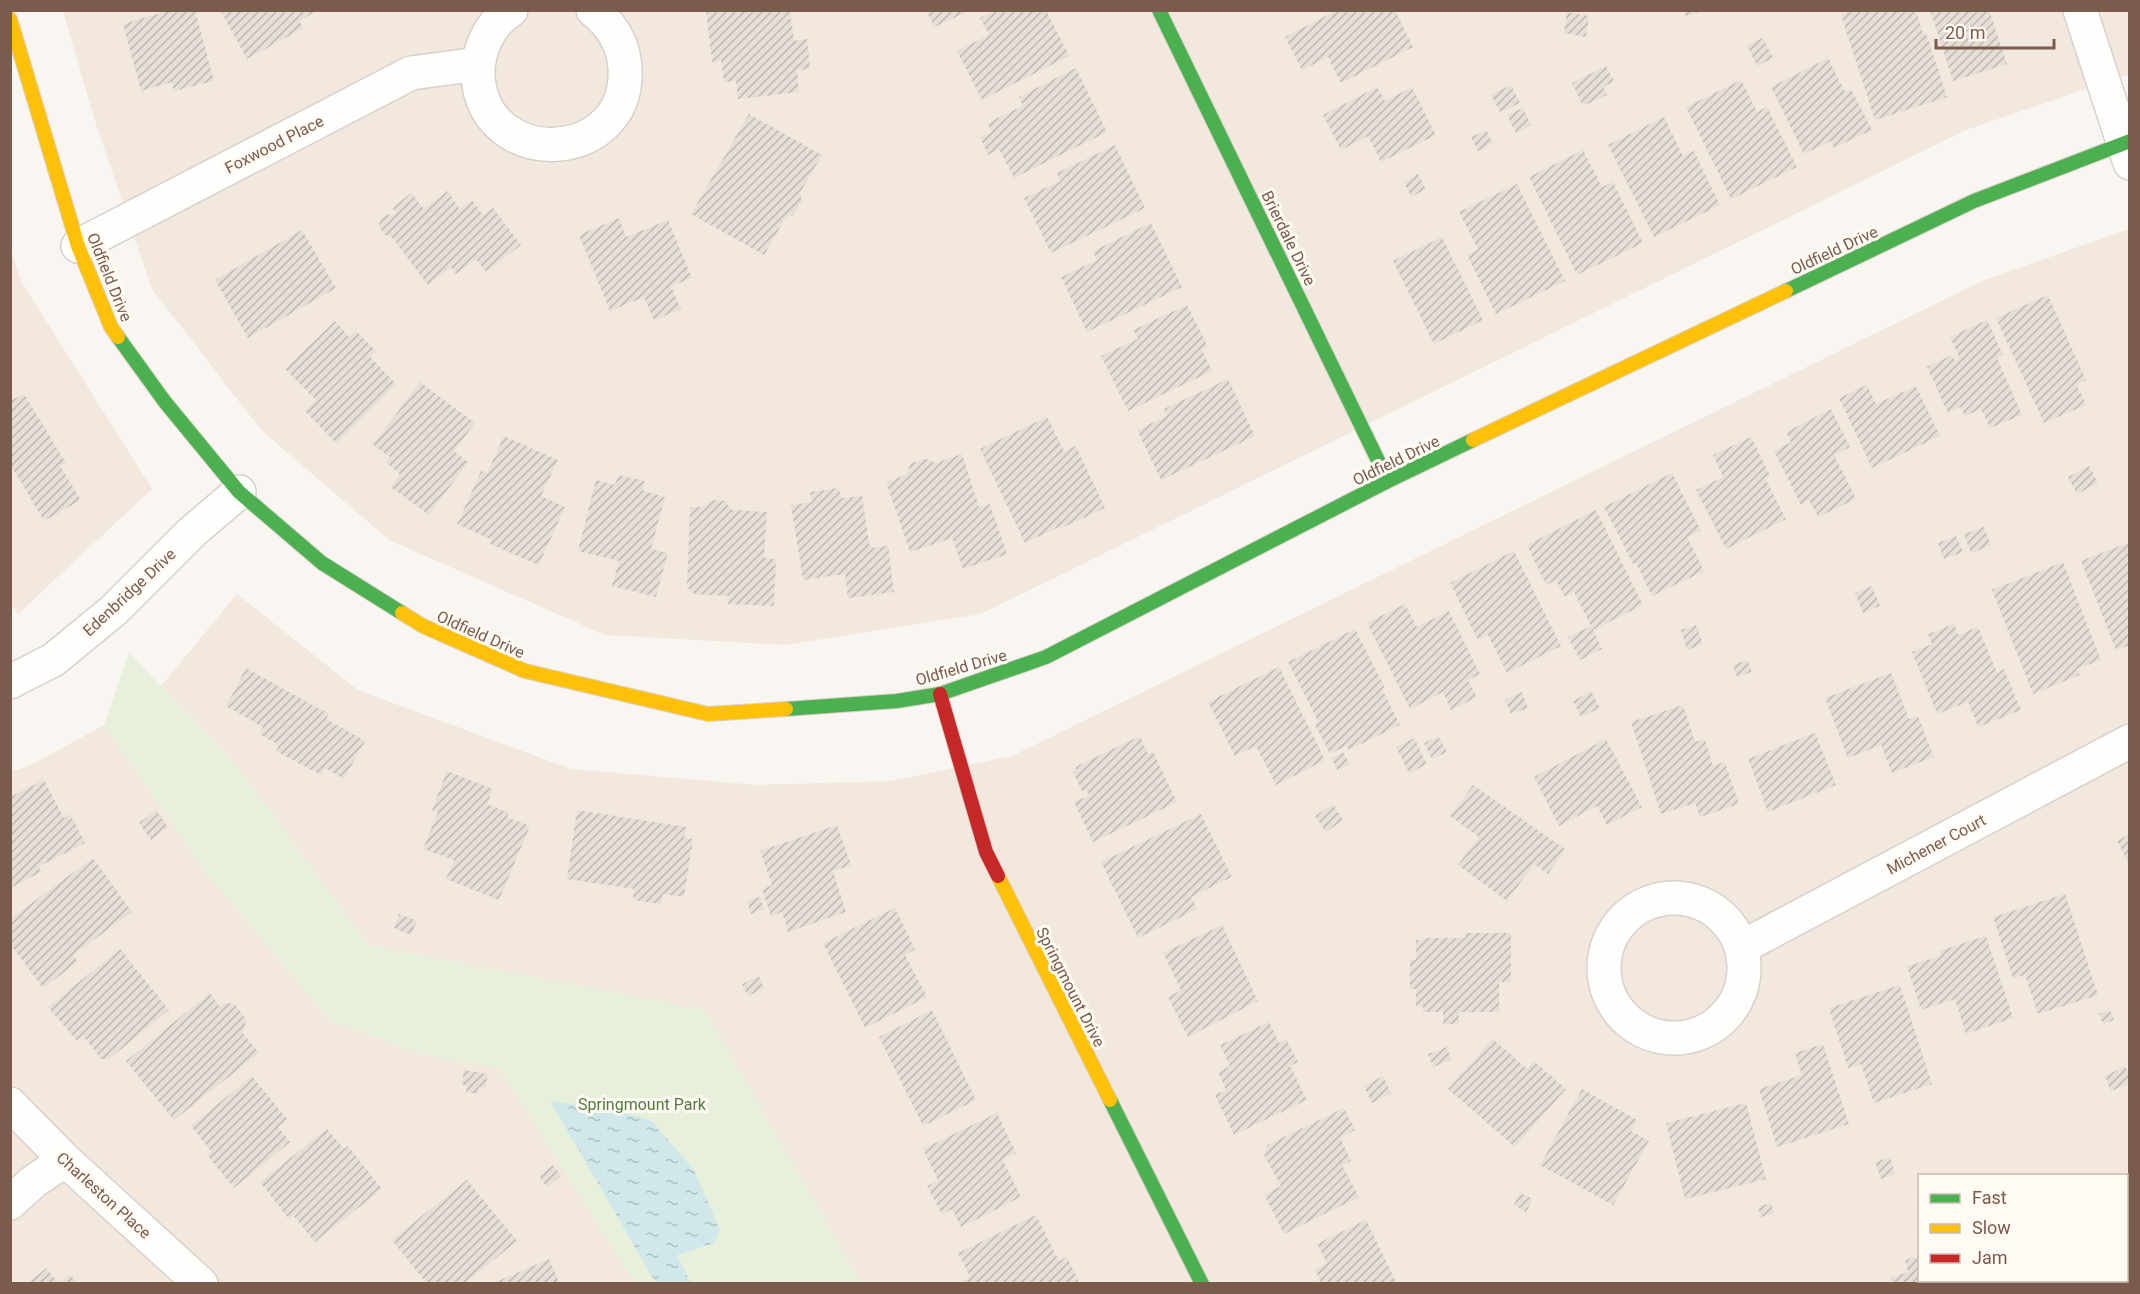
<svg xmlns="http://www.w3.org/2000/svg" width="2140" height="1294" viewBox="0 0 2140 1294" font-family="Roboto,sans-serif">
  <defs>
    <pattern id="water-ripples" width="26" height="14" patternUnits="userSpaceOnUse" patternTransform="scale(1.5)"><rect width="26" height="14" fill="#d0e8ea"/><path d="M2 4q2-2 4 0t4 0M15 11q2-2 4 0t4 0" fill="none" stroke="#aebfc0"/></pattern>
    <pattern id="building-hatch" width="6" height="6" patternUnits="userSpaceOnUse" patternTransform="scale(1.5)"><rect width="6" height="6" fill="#e6ded7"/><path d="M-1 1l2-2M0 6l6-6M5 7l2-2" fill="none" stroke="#bfb7b1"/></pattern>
  </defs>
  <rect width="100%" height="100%" fill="#f9f5f0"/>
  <path fill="#f2e8de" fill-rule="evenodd" d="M 2129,10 L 2130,74 L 1966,130 L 981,614 L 785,645 L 605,635 L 389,540 L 261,430 L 152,289 L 95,121 L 63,11 Z
    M 2129,229 L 2129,1283 L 861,1283 L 705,1011 L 368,945 L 237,766 L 161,686 L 237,594 L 358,690 L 571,769 L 757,785 L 891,781 L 1012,756 L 1982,281 ZM 1920,1176 L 2126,1176 L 2126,1280 L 1920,1280 Z
    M 10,246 L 21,281 L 152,489 L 18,614 L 10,602 Z
    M 104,725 L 209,876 L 330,1020 L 425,1055 L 500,1068 L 635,1283 L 11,1283 L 10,772 L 29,766 Z"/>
  <path fill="#e7f0db" d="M 129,653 L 237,766 L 368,945 L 705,1010 L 861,1283 L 635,1283 L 500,1069 L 425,1055 L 330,1020 L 209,876 L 104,725 Z"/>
  <path fill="url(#water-ripples)" d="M 550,1101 L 608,1108 L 652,1121 L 694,1170 L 720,1230 L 714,1243 L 677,1255 L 691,1283 L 656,1283 Z"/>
  <path fill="url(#building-hatch)" d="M 171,10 L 195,10 L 214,81 L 174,91 L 172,82 L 141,91 L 123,24 Z
    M 220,10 L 318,10 L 299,21 L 303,28 L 247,59 Z
    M 790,10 L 794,41 L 807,39 L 810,69 L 797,70 L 799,92 L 738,99 L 736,81 L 724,82 L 721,60 L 712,62 L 706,11 Z
    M 926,10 L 971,10 L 934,27 Z
    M 995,10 L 1046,10 L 1069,56 L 982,100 L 957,51 L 989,35 L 980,18 Z
    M 1337,10 L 1395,10 L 1413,47 L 1341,83 L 1328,57 L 1302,70 L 1285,37 Z
    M 1684,10 L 1703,10 L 1703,11 L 1686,16 Z
    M 1855,10 L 1916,10 L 1923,34 L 1926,33 L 1947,97 L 1875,120 L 1841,15 Z
    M 1930,10 L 1989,10 L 2007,64 L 1953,81 Z
    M 1567,12 L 1589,16 L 1586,37 L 1564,33 Z
    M 1763,38 L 1773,58 L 1757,66 L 1747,45 Z
    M 1828,58 L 1845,92 L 1851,89 L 1872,130 L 1834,148 L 1831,141 L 1804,154 L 1771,87 Z
    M 1606,66 L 1614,81 L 1603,87 L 1607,95 L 1583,106 L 1572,83 Z
    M 1076,68 L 1107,132 L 1014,178 L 999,149 L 988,155 L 980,137 L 992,132 L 987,123 L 1023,106 L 1019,97 Z
    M 1741,80 L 1757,112 L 1767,107 L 1797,167 L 1731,199 L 1686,107 Z
    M 1511,85 L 1520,103 L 1500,112 L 1491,95 Z
    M 1377,87 L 1385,101 L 1412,87 L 1436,135 L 1381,162 L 1368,136 L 1341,150 L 1323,115 Z
    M 1523,108 L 1531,125 L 1516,133 L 1507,115 Z
    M 749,114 L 822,155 L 800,193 L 802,201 L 793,215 L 786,217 L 764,255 L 691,214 Z
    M 1664,117 L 1683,156 L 1694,151 L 1720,205 L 1654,237 L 1608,145 Z
    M 1486,130 L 1493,143 L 1478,151 L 1471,137 Z
    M 1115,145 L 1145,208 L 1051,253 L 1024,198 L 1060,181 L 1057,173 Z
    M 1583,150 L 1602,187 L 1613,182 L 1643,243 L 1577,275 L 1529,177 Z
    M 1418,174 L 1426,189 L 1411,197 L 1404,182 Z
    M 1517,184 L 1565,281 L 1496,314 L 1467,255 L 1478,249 L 1459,212 Z
    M 447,191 L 460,209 L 472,200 L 483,215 L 493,208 L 521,245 L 486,272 L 476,259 L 456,274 L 451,267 L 428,285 L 391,236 L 384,235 L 379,226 L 380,220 L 388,214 L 392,216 L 396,213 L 392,208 L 411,193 L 424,209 Z
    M 619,218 L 626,237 L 668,220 L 692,278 L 671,286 L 681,309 L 654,320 L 644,297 L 610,311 L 579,235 Z
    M 1151,223 L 1182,287 L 1087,332 L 1061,277 L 1097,260 L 1093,251 Z
    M 302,230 L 336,288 L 248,338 L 215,280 Z
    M 1442,237 L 1483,320 L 1434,344 L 1393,261 Z
    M 2048,295 L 2086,380 L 2077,385 L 2086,405 L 2044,423 L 1996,318 Z
    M 1187,305 L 1208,347 L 1202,350 L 1212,371 L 1128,411 L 1101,356 L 1138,339 L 1133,330 Z
    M 1987,320 L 2003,355 L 1997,358 L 2022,415 L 1990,428 L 1981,409 L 1965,416 L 1960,407 L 1948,413 L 1927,367 L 1952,355 L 1955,361 L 1960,359 L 1950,337 Z
    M 335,321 L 349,337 L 356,331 L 376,351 L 370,357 L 396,384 L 336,443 L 305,411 L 316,400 L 285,369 Z
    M 1228,379 L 1255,436 L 1161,480 L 1137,430 L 1167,416 L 1164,409 Z
    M 420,382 L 475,423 L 454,451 L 468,462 L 429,515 L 391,487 L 400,474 L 386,463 L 390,457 L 373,445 Z
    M 1867,385 L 1876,404 L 1916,386 L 1940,436 L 1872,468 L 1839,398 Z
    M 24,394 L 66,463 L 60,466 L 81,500 L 44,521 L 10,464 L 10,401 Z
    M 1831,409 L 1850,447 L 1834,455 L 1856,499 L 1818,517 L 1809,500 L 1801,505 L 1774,451 L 1791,442 L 1786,432 Z
    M 1047,417 L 1064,451 L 1076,446 L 1105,508 L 1064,527 L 1063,525 L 1025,543 L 980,449 Z
    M 504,436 L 558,460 L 541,496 L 565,507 L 539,565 L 490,544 L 492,540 L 457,524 L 481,471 L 487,473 Z
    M 1751,437 L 1770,475 L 1765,478 L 1786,519 L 1726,549 L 1696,490 L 1723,477 L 1713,455 Z
    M 962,454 L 979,507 L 990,504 L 1007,554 L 963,569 L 952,538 L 910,552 L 886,482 L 906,475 L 911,463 L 926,459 L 936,463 Z
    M 2089,466 L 2098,483 L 2077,494 L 2068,477 Z
    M 1672,473 L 1701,531 L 1687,537 L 1704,571 L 1652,596 L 1636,563 L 1633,564 L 1604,507 Z
    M 618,475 L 645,481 L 643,491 L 665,497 L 651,549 L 668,553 L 656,597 L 612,586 L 619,561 L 578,551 L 596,480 L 615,485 Z
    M 839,488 L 841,498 L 862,496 L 870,548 L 888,546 L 894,592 L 848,598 L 845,574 L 803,580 L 791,505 L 812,502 L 810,492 Z
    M 712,500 L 725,501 L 732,510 L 767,512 L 764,558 L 776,559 L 774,606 L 728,604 L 729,596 L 694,594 L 687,587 L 690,507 L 703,507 Z
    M 1596,510 L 1643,605 L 1593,630 L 1602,649 L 1580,660 L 1568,637 L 1591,626 L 1574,592 L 1565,597 L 1556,580 L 1546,585 L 1527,545 Z
    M 1984,527 L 1991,545 L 1971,553 L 1964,534 Z
    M 1956,536 L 1963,552 L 1944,559 L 1938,543 Z
    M 2130,542 L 2130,645 L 2116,650 L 2081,561 Z
    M 1514,551 L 1561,646 L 1507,673 L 1488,635 L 1478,640 L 1450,583 Z
    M 2063,562 L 2101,660 L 2077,669 L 2080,675 L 2033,694 L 1992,590 Z
    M 1872,586 L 1880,606 L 1863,613 L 1855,593 Z
    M 1405,604 L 1417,627 L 1449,611 L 1480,674 L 1468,680 L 1477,697 L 1451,710 L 1443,692 L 1410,709 L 1367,623 Z
    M 1954,624 L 1958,635 L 1978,627 L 1997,673 L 2004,669 L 2021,710 L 1978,727 L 1968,702 L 1937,714 L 1912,652 L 1932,644 L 1928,634 Z
    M 1696,625 L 1703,644 L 1687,650 L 1681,630 Z
    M 1355,629 L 1385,688 L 1382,689 L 1400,725 L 1349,750 L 1346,746 L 1330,754 L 1314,723 L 1318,721 L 1288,662 Z
    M 1747,660 L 1752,672 L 1737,677 L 1733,665 Z
    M 1279,667 L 1325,760 L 1276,785 L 1256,746 L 1235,756 L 1208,702 Z
    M 246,668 L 329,714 L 326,719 L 365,741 L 344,779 L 325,768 L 321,775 L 276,751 L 279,745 L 259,734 L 263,727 L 226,706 Z
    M 1891,673 L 1909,719 L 1918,716 L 1934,757 L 1892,773 L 1881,745 L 1848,758 L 1825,698 Z
    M 1591,691 L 1600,708 L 1581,717 L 1573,701 Z
    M 1522,692 L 1528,708 L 1511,714 L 1505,700 Z
    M 1683,705 L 1695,742 L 1705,739 L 1713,766 L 1725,762 L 1739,804 L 1700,817 L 1695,803 L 1661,814 L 1631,722 Z
    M 1815,733 L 1836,785 L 1768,812 L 1748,759 Z
    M 1140,736 L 1148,754 L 1153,752 L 1177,802 L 1093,842 L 1074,802 L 1089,796 L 1086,789 L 1082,791 L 1073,772 L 1077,771 L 1075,767 Z
    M 1438,736 L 1447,752 L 1432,759 L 1424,743 Z
    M 1414,738 L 1427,764 L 1409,773 L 1396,747 Z
    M 1606,739 L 1642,807 L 1607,825 L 1597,806 L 1559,826 L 1534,777 Z
    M 1343,752 L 1350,764 L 1338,771 L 1331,758 Z
    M 447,771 L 493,789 L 487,804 L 509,813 L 507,817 L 530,826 L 499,900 L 446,879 L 454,860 L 423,849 L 438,812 L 432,810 Z
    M 44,780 L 64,818 L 70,814 L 85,843 L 38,867 L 41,872 L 10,888 L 10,797 Z
    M 1473,785 L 1565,849 L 1548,874 L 1534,864 L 1507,901 L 1458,865 L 1479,837 L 1450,816 Z
    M 1333,804 L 1343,820 L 1326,832 L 1315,816 Z
    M 156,810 L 168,827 L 151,840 L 139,823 Z
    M 577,810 L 686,827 L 684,838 L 693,839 L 684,897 L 663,894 L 661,904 L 633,900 L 634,889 L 567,879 Z
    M 1201,814 L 1232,877 L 1191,897 L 1197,909 L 1138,938 L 1101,862 Z
    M 837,825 L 851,865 L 833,871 L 846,912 L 788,932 L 782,912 L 771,916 L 762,889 L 772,885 L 760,851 Z
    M 2130,834 L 2130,865 L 2117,841 Z
    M 93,858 L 132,912 L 73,955 L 78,962 L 43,988 L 10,944 L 10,919 Z
    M 2065,894 L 2098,995 L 2038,1014 L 2025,975 L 2013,978 L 1993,917 Z
    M 760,897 L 764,909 L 751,914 L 747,901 Z
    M 895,908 L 915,949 L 905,955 L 927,997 L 865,1028 L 823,943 Z
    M 399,914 L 417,921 L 411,935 L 394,928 Z
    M 1222,925 L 1258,1001 L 1188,1037 L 1168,997 L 1181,990 L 1163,953 Z
    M 1465,933 L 1511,933 L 1511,982 L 1499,982 L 1499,1012 L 1459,1012 L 1459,1024 L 1443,1024 L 1443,1012 L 1423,1012 L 1423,1006 L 1416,1006 L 1416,989 L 1410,989 L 1410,960 L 1416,960 L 1416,940 L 1423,940 L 1423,938 L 1465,938 Z
    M 1986,936 L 2013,1018 L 1966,1034 L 1955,999 L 1921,1010 L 1907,966 L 1941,956 L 1939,951 Z
    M 120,949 L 169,1010 L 109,1059 L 101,1059 L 83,1036 L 77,1041 L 48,1007 Z
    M 759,976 L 764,988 L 748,996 L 742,984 Z
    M 1900,985 L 1932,1084 L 1874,1103 L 1861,1064 L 1848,1068 L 1829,1008 Z
    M 210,993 L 220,1007 L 225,1003 L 235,1004 L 246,1020 L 244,1029 L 242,1032 L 259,1053 L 174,1120 L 126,1061 Z
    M 932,1010 L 976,1100 L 923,1126 L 879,1037 Z
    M 2110,1010 L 2114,1020 L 2103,1024 L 2099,1014 Z
    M 1269,1022 L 1279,1043 L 1286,1039 L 1298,1062 L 1290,1066 L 1307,1100 L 1234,1135 L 1215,1095 L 1226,1090 L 1218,1072 L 1230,1066 L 1220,1045 Z
    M 1493,1039 L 1527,1069 L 1534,1061 L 1566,1089 L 1515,1147 L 1448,1089 Z
    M 1823,1044 L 1849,1124 L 1777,1147 L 1759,1089 L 1802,1075 L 1795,1053 Z
    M 1447,1047 L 1451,1060 L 1433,1067 L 1428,1054 Z
    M 2125,1066 L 2130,1076 L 2130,1083 L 2111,1091 L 2105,1076 Z
    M 464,1070 L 488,1074 L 485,1088 L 479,1087 L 478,1094 L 466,1092 L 467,1086 L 462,1084 Z
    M 252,1076 L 287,1119 L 278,1127 L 290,1142 L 234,1188 L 207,1155 L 211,1151 L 191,1126 Z
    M 1383,1076 L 1391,1093 L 1372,1103 L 1364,1086 Z
    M 1582,1089 L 1637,1120 L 1631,1131 L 1649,1141 L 1613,1205 L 1540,1165 Z
    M 1746,1103 L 1766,1179 L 1685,1199 L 1666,1123 Z
    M 1344,1108 L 1355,1130 L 1340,1138 L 1351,1161 L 1342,1165 L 1359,1197 L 1284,1234 L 1264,1194 L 1281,1186 L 1264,1155 L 1267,1145 Z
    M 997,1113 L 1016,1153 L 1002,1159 L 1021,1197 L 961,1227 L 952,1209 L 942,1215 L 927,1186 L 938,1181 L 923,1149 Z
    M 327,1129 L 344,1149 L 348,1146 L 382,1189 L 315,1242 L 293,1215 L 289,1219 L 260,1182 Z
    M 1890,1157 L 1895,1174 L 1881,1179 L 1875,1162 Z
    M 553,1165 L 561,1176 L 547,1187 L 539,1176 Z
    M 467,1180 L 517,1241 L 464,1284 L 427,1284 L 392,1240 Z
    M 1520,1193 L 1533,1199 L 1526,1212 L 1514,1205 Z
    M 2130,1194 L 2130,1263 L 2126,1264 L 2126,1195 Z
    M 1771,1203 L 1774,1213 L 1761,1217 L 1758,1207 Z
    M 1036,1215 L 1059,1261 L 1067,1257 L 1080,1284 L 958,1284 L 970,1277 L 958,1253 Z
    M 1366,1220 L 1397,1284 L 1321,1284 L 1315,1269 L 1327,1263 L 1317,1244 Z
    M 1920,1256 L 1920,1280 L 1975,1280 L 1975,1284 L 1892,1284 L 1890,1278 L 1908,1272 L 1905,1260 Z
    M 549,1259 L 560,1284 L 491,1284 Z
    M 46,1268 L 59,1284 L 27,1284 Z
    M 70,1274 L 78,1284 L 60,1284 Z
    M 1996,1280 L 2091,1280 L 2092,1284 L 1996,1284 Z"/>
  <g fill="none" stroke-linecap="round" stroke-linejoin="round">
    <g stroke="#d7d1cb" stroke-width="36">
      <path id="street" d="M 511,10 C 489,24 477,51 478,77 C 486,173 630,163 625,69 C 624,45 612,25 593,10
        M 2080,10 L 2130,163
        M 78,246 L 411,73 L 478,64
        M 10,682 L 53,660 L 113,611 L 192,532 L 239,492
        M1604 968a70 70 0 1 1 140 0a70 70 0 1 1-140 0Z
        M 1742,947 L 2130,741
        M 10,1104 L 65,1160 L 201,1284
        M 10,1203 L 33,1182 L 65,1160"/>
    </g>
    <g stroke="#d9d2cb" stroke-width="16">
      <path id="fast" d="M 1159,10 L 1388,481
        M 1786,291 L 1974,201 L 2130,141
        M 118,337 L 165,402 L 239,492 L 322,563 L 402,613
        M 786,709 L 897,701 L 940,694 L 1046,657 L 1388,481 L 1473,440
        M 1110,1100 L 1202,1284"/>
    </g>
    <g stroke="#d9d2cb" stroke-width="16">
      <path id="slow" d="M 10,19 L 78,246 L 111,327 L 118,337
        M 1473,440 L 1786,291
        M 402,613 L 423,626 L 525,671 L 708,714 L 786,709
        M 998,876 L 1110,1100"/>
    </g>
    <g stroke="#d9d2cb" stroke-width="16">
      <path id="jam" d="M 940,694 L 986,852 L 998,876"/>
    </g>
    <use href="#street" stroke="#fefefd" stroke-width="33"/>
    <use href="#fast" stroke="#4caf50" stroke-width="14"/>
    <use href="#slow" stroke="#ffc107" stroke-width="14"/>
    <use href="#jam" stroke="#c62828" stroke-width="14"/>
  </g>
  <g text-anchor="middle" stroke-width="6" stroke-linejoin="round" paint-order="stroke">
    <g font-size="16" fill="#7a5c4d" stroke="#fffaf3">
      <text transform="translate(274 144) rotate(-27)" y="6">Foxwood Place</text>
      <text transform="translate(1289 238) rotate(64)" y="6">Brierdale Drive</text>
      <text transform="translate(1834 250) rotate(-25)" y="6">Oldfield Drive</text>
      <text transform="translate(110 277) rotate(68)" y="6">Oldfield Drive</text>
      <text transform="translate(1396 460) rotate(-26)" y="6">Oldfield Drive</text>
      <text transform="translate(129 592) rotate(-43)" y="6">Edenbridge Drive</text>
      <text transform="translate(481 634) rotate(24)" y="6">Oldfield Drive</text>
      <text transform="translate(961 667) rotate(-16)" y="6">Oldfield Drive</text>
      <text transform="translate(1936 844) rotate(-28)" y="6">Michener Court</text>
      <text transform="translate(1071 987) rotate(63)" y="6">Springmount Drive</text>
      <text transform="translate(104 1195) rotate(42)" y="6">Charleston Place</text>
    </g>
    <g font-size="16" fill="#537a41" stroke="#fffaf3">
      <text x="642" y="1110">Springmount Park</text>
    </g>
  </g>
  <rect width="2140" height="1294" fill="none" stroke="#7a5c4d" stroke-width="24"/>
  <rect x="1918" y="1174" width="210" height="108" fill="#fffaf3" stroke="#cabbb1" stroke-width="1.5"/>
  <rect x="1930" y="1194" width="30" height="9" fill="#4caf50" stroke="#cabbb1" stroke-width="1.5"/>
  <text x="1972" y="1204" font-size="18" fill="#7a5c4d">Fast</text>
  <rect x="1930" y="1224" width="30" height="9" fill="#ffc107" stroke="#cabbb1" stroke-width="1.5"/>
  <text x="1972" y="1234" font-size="18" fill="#7a5c4d">Slow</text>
  <rect x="1930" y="1254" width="30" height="9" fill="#c62828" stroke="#cabbb1" stroke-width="1.5"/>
  <text x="1972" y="1264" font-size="18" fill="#7a5c4d">Jam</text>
  <path d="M1936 39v9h118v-9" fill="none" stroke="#7a5c4d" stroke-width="3"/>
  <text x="1945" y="39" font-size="18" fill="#7a5c4d" stroke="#fffaf3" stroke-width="4.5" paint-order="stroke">20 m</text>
</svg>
